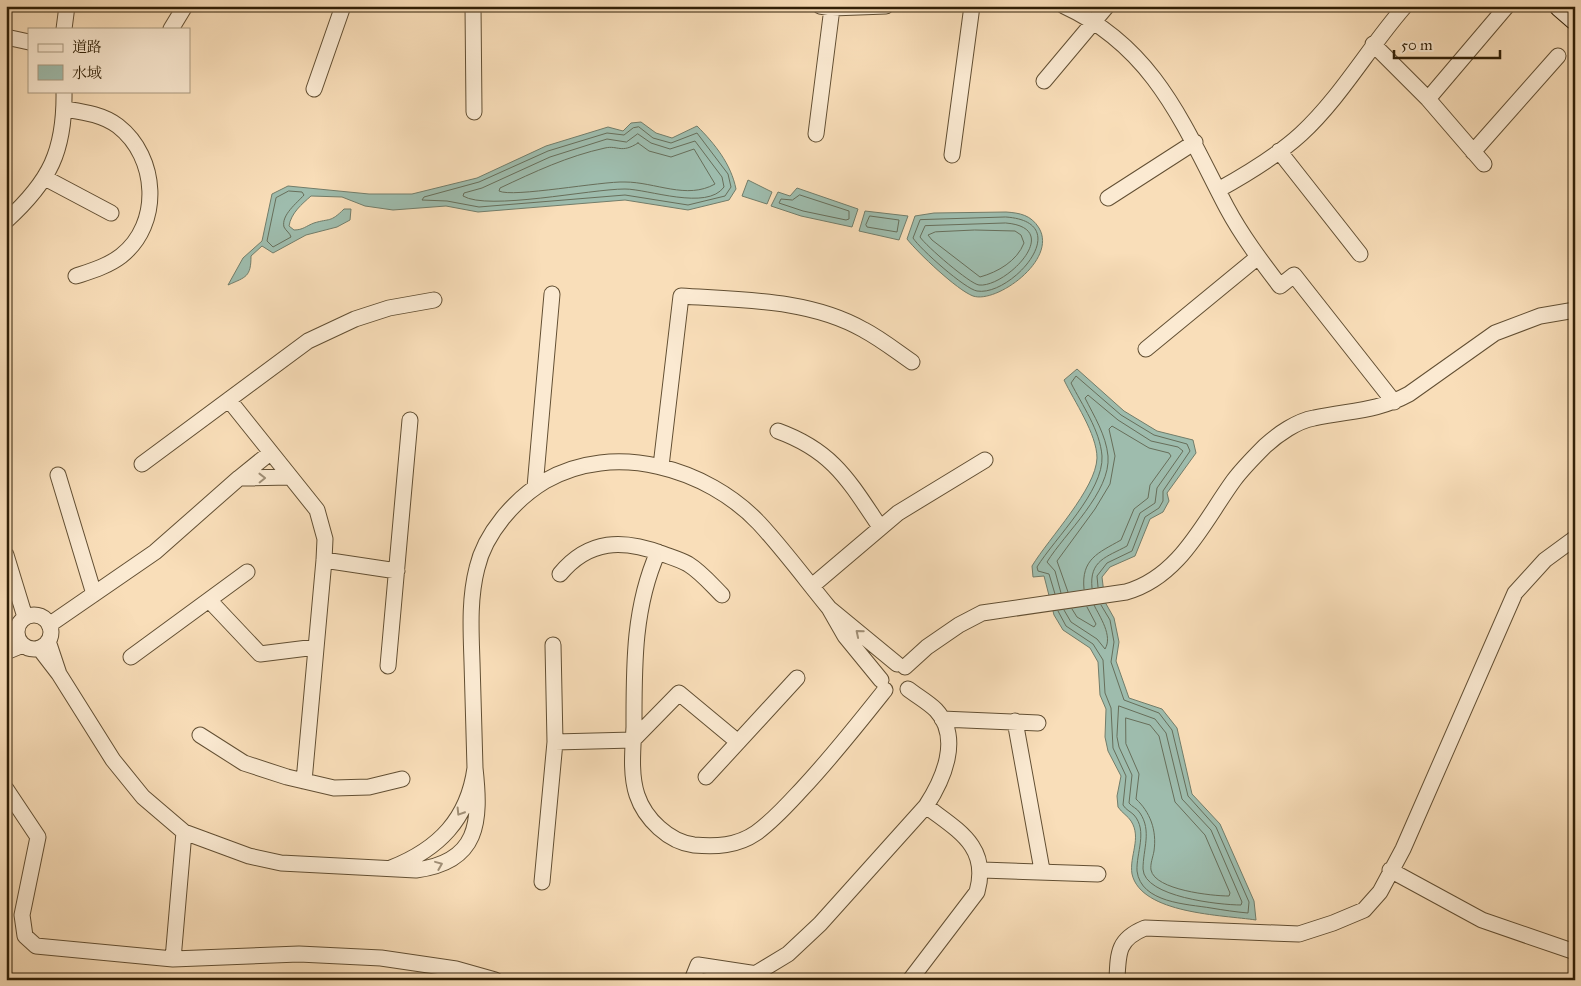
<svg xmlns="http://www.w3.org/2000/svg" width="1581" height="986" viewBox="0 0 1581 986" font-family="'IM FELL Great Primer','Noto Serif SC',serif">
  <rect width="100%" height="100%" fill="#f9deb9"/>
  <filter id="stains"><feTurbulence type="fractalNoise" baseFrequency=".004" numOctaves="4"/><feColorMatrix values="0 0 0 0 .2 0 0 0 0 .09 0 0 0 0 .02 0 0 0 .5 -.17"/></filter>
  <radialGradient id="worn" r=".72"><stop offset=".6" stop-color="#630" stop-opacity="0"/><stop offset="1" stop-color="#630" stop-opacity=".3"/></radialGradient>
  <path fill="#9ebcad" stroke="#727d6a" d="M 641,122 L 656,133 L 672,138 L 697,126 C 715,144 731,164 736,189 L 729,200 L 688,210 L 625,200 L 478,212 L 446,206 L 393,210 L 365,206 L 342,197 L 311,196 C 302,204 291,213 289,226 L 294,230 C 303,230 306,226 314,223 C 330,218 330,223 344,209 L 351,209 L 350,220 L 337,227 L 306,235 L 273,253 L 262,246 L 251,256 C 251,277 246,277 228,285 L 243,258 L 262,241 L 272,194 L 288,186 L 369,194 L 412,194 L 477,178 L 546,146 L 608,127 L 623,131 L 631,123 Z
    M 748,180 L 772,192 L 767,204 L 742,196 Z
    M 797,188 L 858,209 L 852,227 L 801,216 L 771,206 L 778,192 L 790,196 Z
    M 865,211 L 908,216 L 899,240 L 859,231 Z
    M 1006,212 C 1020,213 1031,215 1039,228 C 1058,260 996,304 973,296 C 957,290 918,253 907,239 L 915,216 L 934,213 Z
    M 1077,369 L 1124,411 L 1157,431 L 1193,440 L 1196,453 L 1167,493 L 1169,501 L 1163,512 L 1150,519 L 1135,556 L 1110,567 L 1102,577 L 1105,602 L 1114,618 L 1119,642 L 1116,661 L 1129,698 L 1162,709 L 1177,728 L 1192,794 L 1220,824 L 1254,901 L 1256,920 C 1223,915 1141,914 1132,874 C 1129,856 1142,838 1131,821 C 1128,816 1122,813 1118,807 L 1117,796 L 1121,776 L 1108,751 L 1105,737 L 1106,709 L 1100,695 L 1098,662 L 1090,648 L 1063,630 L 1054,615 L 1044,576 L 1033,577 L 1032,566 C 1049,538 1096,489 1097,458 C 1097,434 1074,401 1064,380 Z"/>
  <g fill="none" stroke-linecap="round" stroke-linejoin="round">
    <path stroke="#676e5a" stroke-width="1" d="M 639,127 L 653,138 L 671,143 L 697,133 L 728,174 L 731,187 L 725,196 L 688,205 L 625,195 L 479,207 L 447,201 L 422,200 L 424,197 L 479,182 L 548,151 L 607,133 L 624,135 L 633,128 Z
      M 638,134 L 651,143 L 670,149 L 695,141 L 722,177 L 724,187 C 707,211 648,189 625,189 C 590,189 488,211 463,196 L 464,193 L 482,188 L 550,157 L 607,139 L 626,142 Z
      M 638,143 L 649,151 L 671,157 L 694,149 L 715,184 C 687,200 655,182 625,182 C 602,181 512,198 499,191 L 500,188 C 534,172 568,156 605,148 C 618,145 621,154 638,143 Z
      M 289,191 L 302,192 L 304,195 C 297,203 281,215 284,227 C 286,231 290,233 291,237 L 273,247 L 267,241 L 276,198 Z
      M 800,195 L 849,211 L 849,219 L 846,220 L 803,211 L 779,203 L 781,199 L 792,200 Z
      M 870,216 L 899,220 L 897,232 L 867,227 L 866,225 Z
      M 1006,217 C 1078,222 1011,297 977,291 C 965,289 920,249 913,238 L 920,220 Z
      M 1006,223 C 1066,228 1005,288 979,285 C 970,284 926,246 920,237 L 925,226 Z
      M 975,230 L 1015,231 L 1021,235 L 1024,243 C 1017,261 998,272 980,277 L 932,240 L 928,235 L 935,232 Z
      M 1068,592 L 1057,561 L 1095,509 L 1110,484 L 1115,456 L 1109,429 L 1112,426 L 1149,448 L 1169,453 L 1171,456 L 1150,485 L 1148,498 L 1134,509 L 1121,540 C 1098,553 1081,559 1084,589
      M 1061,593 L 1055,571 L 1047,562 C 1065,533 1111,492 1108,456 C 1106,435 1094,416 1085,398 L 1088,395 L 1118,420 L 1151,441 L 1178,447 L 1183,451 L 1157,488 L 1155,503 L 1140,513 L 1127,546 C 1107,557 1089,560 1092,588
      M 1055,594 L 1049,574 L 1038,571 L 1037,567 C 1055,538 1104,491 1102,456 C 1100,430 1082,405 1071,383 L 1076,376 L 1121,415 L 1154,435 L 1187,444 L 1190,451 L 1163,491 L 1163,501 L 1159,508 L 1145,517 L 1132,551 L 1107,563 L 1097,576 L 1098,587
      M 1072,609 L 1077,617 L 1094,627 L 1096,624 L 1087,607
      M 1064,610 L 1071,622 L 1097,639 L 1105,649 C 1113,636 1100,617 1094,605
      M 1058,611 L 1066,626 L 1093,644 L 1103,660 L 1105,693 L 1111,708 L 1113,748 L 1126,776 L 1123,805 C 1126,810 1130,811 1134,815 C 1148,831 1136,853 1137,871 C 1141,903 1187,904 1211,908 C 1223,910 1236,912 1248,913 L 1249,902 L 1216,827 L 1188,796 L 1172,730 L 1159,713 L 1124,700 L 1111,662 L 1114,642 L 1110,620 L 1101,605
      M 1119,706 L 1155,719 L 1166,733 L 1182,799 L 1211,830 L 1242,902 L 1241,905 C 1220,905 1144,897 1143,869 C 1143,849 1152,831 1140,813 C 1137,808 1132,807 1129,803 L 1132,775 L 1119,747 L 1117,737 Z
      M 1126,718 L 1150,725 L 1159,736 L 1175,802 L 1205,835 L 1230,893 L 1229,896 C 1212,896 1155,890 1151,870 C 1150,864 1153,857 1154,851 C 1157,830 1150,812 1136,799 L 1139,774 L 1126,744 Z"/>
    <g stroke="#624f33" stroke-width="17">
      <path id="minor" d="M 473,6 L 474,112
        M 820,6 L 832,8 L 886,6
        M 1064,6 C 1155,48 1184,126 1227,208 C 1242,236 1261,261 1280,286 L 1294,275 L 1394,402
        M 64,29 L 67,6
        M 171,29 L 185,6
        M 6,37 L 29,42
        M 1373,44 L 1428,99 L 1484,164
        M 1044,81 L 1107,6
        M 314,89 L 343,6
        M 1428,99 L 1507,6
        M 64,109 C 83,112 102,114 118,126 C 158,157 162,224 121,256 C 108,266 91,271 76,276
        M 816,134 L 832,8
        M 1279,151 L 1360,254
        M 1473,152 L 1558,56
        M 952,155 L 972,6
        M 45,178 L 111,213
        M 1218,190 C 1247,174 1277,156 1301,134 C 1341,97 1369,47 1405,6
        M 1108,198 L 1195,142
        M 6,221 C 50,181 65,151 64,91
        M 1146,349 L 1258,257
        M 229,400 L 317,510 L 325,539 L 324,560 L 304,781
        M 778,431 C 833,451 849,481 880,527
        M 270,453 L 239,478 L 290,477
        M 142,464 L 308,341 L 355,319 L 389,308 L 434,300
        M 661,466 L 681,296 C 742,300 810,299 864,330 C 881,339 896,351 912,362
        M 58,475 L 94,594
        M 535,487 L 552,294
        M 658,552 C 633,608 634,667 634,727 C 633,748 630,774 637,795 C 645,819 669,842 694,845 C 716,847 737,846 756,833 C 773,821 788,804 802,789 C 832,757 858,724 885,690
        M 6,555 L 25,617
        M 324,560 L 397,571
        M 560,574 C 589,539 623,539 663,554 C 671,557 681,560 688,564 C 701,572 711,584 722,595
        M 812,586 L 898,513 L 985,460
        M 209,600 L 260,654 L 316,647
        M17 632a17 17 0 1 1 34 0a17 17 0 1 1-34 0Z
        M 49,625 L 155,552 L 239,478
        M 39,648 L 59,674 L 48,641
        M 6,652 L 23,645
        M 131,657 L 247,572
        M 388,666 L 410,420
        M 905,667 L 927,647 L 959,625 L 982,613 L 1126,592 C 1180,577 1204,521 1234,480 C 1243,468 1255,456 1265,446 C 1278,434 1297,421 1314,418 C 1350,410 1376,412 1409,394 L 1495,333 L 1540,316 L 1575,310
        M 59,674 L 113,760 L 143,797 L 184,832 L 249,856 L 281,863 L 416,870 C 479,862 481,822 475,768 C 468,819 439,849 391,868
        M 881,680 L 845,636 L 829,608 L 897,664
        M 942,719 L 1038,723
        M 1015,721 L 1042,870
        M 200,735 L 244,763 L 287,777 L 334,788 L 369,787 L 402,779
        M 555,742 L 633,740 L 679,693 L 738,742
        M 475,768 C 474,732 473,697 472,662 C 471,631 469,599 477,568 C 485,533 515,499 545,481 C 614,441 707,468 759,523 C 784,550 806,580 829,608
        M 706,777 L 797,678
        M 6,789 L 38,837 L 22,915 L 25,936 L 36,946 L 173,959 L 299,954 L 381,958 L 456,969 L 495,980
        M 982,870 L 1098,874
        M 1390,870 L 1482,920 L 1575,952
        M 542,882 L 555,742 L 553,645
        M 173,959 L 184,832
        M 755,974 L 788,954 L 820,924 L 926,806 C 943,780 962,738 936,710 C 928,702 917,696 908,689
        M 692,980 L 698,965 L 757,974 L 750,978
        M 910,980 L 977,892 C 990,846 957,830 926,806
        M 1117,980 C 1118,952 1118,939 1145,928 L 1299,934 L 1333,923 L 1364,910 L 1380,892 L 1403,849 L 1515,593 L 1545,560 L 1575,538"/>
    </g>
    <g stroke="#301f06" stroke-width="23">
      <path id="secondary" d="M 1560,6 L 1575,19"/>
    </g>
    <use href="#minor" stroke="#fbead2" stroke-width="15"/>
    <use href="#secondary" stroke="#fbead2" stroke-width="21"/>
  </g>
  <defs><path id="oneway-chevron" d="M-2-3.5L2.5 0L-2 3.5" fill="none" stroke-width="1.6" stroke-linecap="round" stroke-linejoin="round" transform="scale(1.25)"/></defs>
  <g stroke="#a08f76">
    <use href="#oneway-chevron" transform="translate(262 478) rotate(-1)"/>
    <use href="#oneway-chevron" transform="translate(859 633) rotate(-140)"/>
    <use href="#oneway-chevron" transform="translate(460 812) rotate(122)"/>
    <use href="#oneway-chevron" transform="translate(439 865) rotate(-22)"/>
  </g>
  <rect width="1581" height="986" fill="none" stroke="#f9deb9" stroke-width="25"/>
  <rect x="8" y="8" width="1566" height="971" fill="none" stroke="#301f06" stroke-width="2.5"/>
  <rect x="12" y="12" width="1556" height="961" fill="none" stroke="#301f06"/>
  <rect x="28" y="28" width="162" height="65" fill="#fbead2" stroke="#aa9980"/>
  <rect x="38" y="44" width="25" height="8" fill="#fbead2" stroke="#aa9980"/>
  <text x="72" y="52" font-size="15" fill="#301f06">道路</text>
  <rect x="38" y="65" width="25" height="15" fill="#9ebcad" stroke="#aa9980"/>
  <text x="72" y="78" font-size="15" fill="#301f06">水域</text>
  <path d="M1394 50v8h106v-8" fill="none" stroke="#301f06" stroke-width="2.5"/>
  <text x="1401" y="50" font-size="15" fill="#301f06" stroke="#fbead2" stroke-width="4" paint-order="stroke">50 m</text>
  <rect width="100%" height="100%" filter="url(#stains)"/>
  <rect width="100%" height="100%" fill="url(#worn)"/>
</svg>
